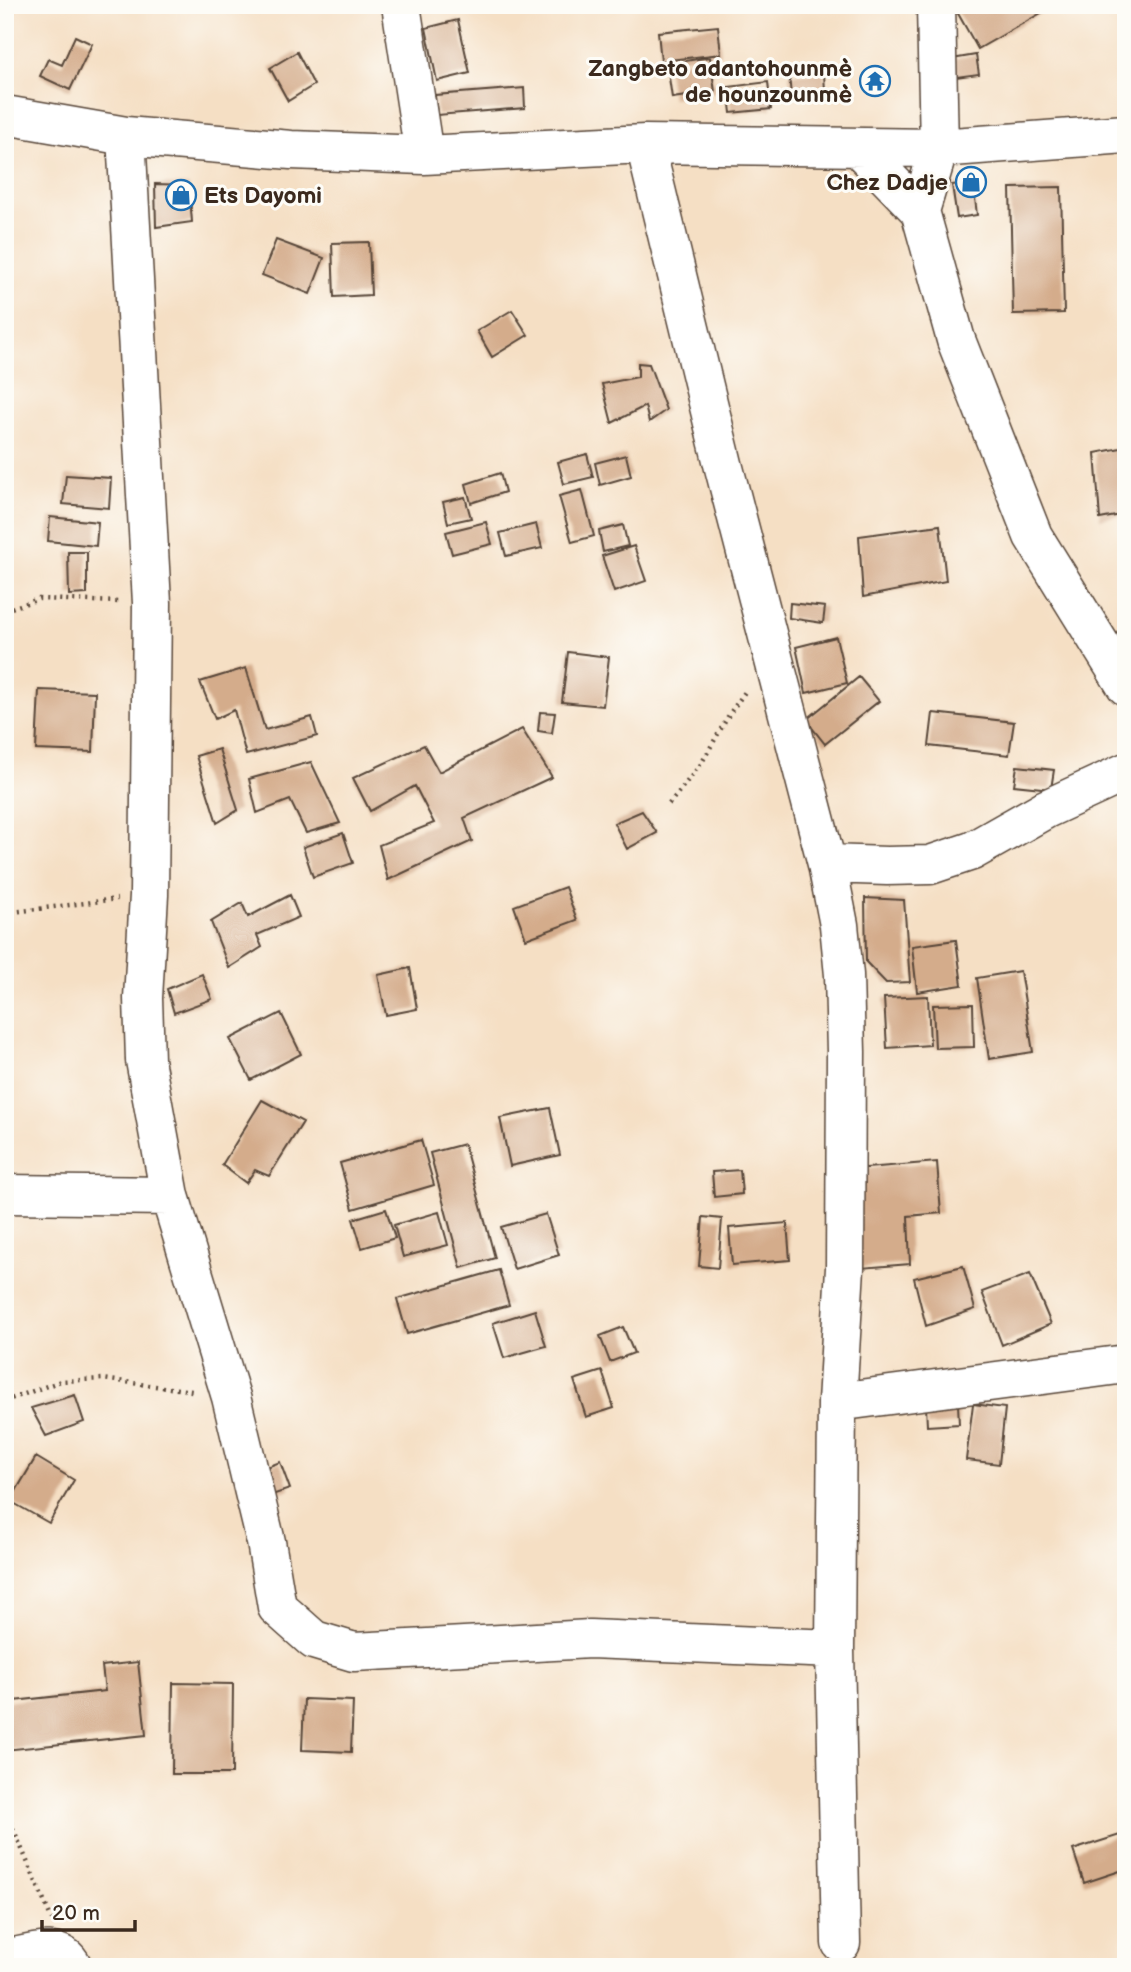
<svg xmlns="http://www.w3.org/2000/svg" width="1131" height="1972" viewBox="0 0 1131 1972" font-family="'Balsamiq Sans',sans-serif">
  <rect width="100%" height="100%" fill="#fdfcf7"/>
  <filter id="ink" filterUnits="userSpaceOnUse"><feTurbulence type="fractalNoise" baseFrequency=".0143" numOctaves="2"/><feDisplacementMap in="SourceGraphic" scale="14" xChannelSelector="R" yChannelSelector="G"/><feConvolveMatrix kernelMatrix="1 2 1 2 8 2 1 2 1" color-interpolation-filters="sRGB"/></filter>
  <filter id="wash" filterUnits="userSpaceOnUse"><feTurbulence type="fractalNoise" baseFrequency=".00686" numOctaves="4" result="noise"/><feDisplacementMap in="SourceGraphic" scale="28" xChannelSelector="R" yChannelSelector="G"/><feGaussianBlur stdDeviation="1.57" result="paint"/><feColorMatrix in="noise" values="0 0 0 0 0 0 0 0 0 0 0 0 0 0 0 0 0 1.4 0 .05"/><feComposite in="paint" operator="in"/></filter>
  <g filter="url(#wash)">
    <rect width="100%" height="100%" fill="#f5dfc4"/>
    <g id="blocks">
      <path fill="#d4ac8b" d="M 964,5 L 1055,5 L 978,49 L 956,10 Z
        M 458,20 L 470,73 L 437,81 L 426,28 Z
        M 718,26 L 721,54 L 661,61 L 658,32 Z
        M 75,36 L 92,44 L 70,90 L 40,76 L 48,59 L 62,65 Z
        M 297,52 L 314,85 L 288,101 L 270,68 Z
        M 976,55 L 979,74 L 949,78 L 946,60 Z
        M 710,57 L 715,92 L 672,98 L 667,64 Z
        M 824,72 L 825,93 L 791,96 L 789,75 Z
        M 768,82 L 771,109 L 731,113 L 728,87 Z
        M 524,88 L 525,108 L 437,115 L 435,95 Z
        M 973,182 L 977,215 L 957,218 L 952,185 Z
        M 155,184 L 189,185 L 192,222 L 156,227 Z
        M 1061,187 L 1064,313 L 1013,314 L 1010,188 Z
        M 276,240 L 324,258 L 310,294 L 262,275 Z
        M 369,242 L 371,295 L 334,297 L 332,243 Z
        M 512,310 L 528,335 L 492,357 L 477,331 Z
        M 638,363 L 649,364 L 666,410 L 649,422 L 645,406 L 612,423 L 602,384 L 638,377 Z
        M 1126,447 L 1126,514 L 1100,519 L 1095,453 Z
        M 587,454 L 593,477 L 564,484 L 558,462 Z
        M 626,455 L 631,476 L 600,485 L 595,463 Z
        M 500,473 L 505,492 L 471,503 L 466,484 Z
        M 66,475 L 111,478 L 109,508 L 63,504 Z
        M 582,490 L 594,536 L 572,542 L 559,496 Z
        M 465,497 L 471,518 L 448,523 L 443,502 Z
        M 50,517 L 98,522 L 96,546 L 48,541 Z
        M 486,522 L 492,544 L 452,554 L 446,532 Z
        M 536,524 L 542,548 L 506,556 L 500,533 Z
        M 623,525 L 628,546 L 603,552 L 599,531 Z
        M 940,525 L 946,581 L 863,597 L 859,536 Z
        M 634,546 L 646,581 L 614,592 L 602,556 Z
        M 68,552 L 87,552 L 87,594 L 69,595 Z
        M 790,603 L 825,607 L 823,623 L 789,618 Z
        M 836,637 L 847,683 L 806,693 L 796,647 Z
        M 568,652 L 609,657 L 603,706 L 562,702 Z
        M 246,668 L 265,730 L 312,717 L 317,736 L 246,755 L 234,710 L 215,719 L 200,682 Z
        M 859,677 L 879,701 L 825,744 L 806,720 Z
        M 39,690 L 95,692 L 93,752 L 36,750 Z
        M 540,712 L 555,713 L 552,733 L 538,731 Z
        M 933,713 L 1014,722 L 1009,755 L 929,746 Z
        M 522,729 L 552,777 L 464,818 L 472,841 L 388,880 L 379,845 L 434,823 L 415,786 L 370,811 L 353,778 L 424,745 L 439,772 Z
        M 219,749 L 238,810 L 217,823 L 196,756 Z
        M 311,762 L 340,823 L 306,833 L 290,800 L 257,813 L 249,779 Z
        M 1017,766 L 1054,770 L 1051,789 L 1014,785 Z
        M 642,811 L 657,833 L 627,849 L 614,823 Z
        M 343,833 L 353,863 L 313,877 L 303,847 Z
        M 565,887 L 577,920 L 526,939 L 514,906 Z
        M 290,895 L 299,917 L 257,935 L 262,947 L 229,968 L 211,922 L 242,903 L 248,917 Z
        M 865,898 L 904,900 L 910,982 L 886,983 L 866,962 Z
        M 956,940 L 962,985 L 917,992 L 912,946 Z
        M 410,968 L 417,1009 L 386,1015 L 378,975 Z
        M 1020,971 L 1033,1052 L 989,1059 L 977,978 Z
        M 202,974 L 212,999 L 174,1013 L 167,989 Z
        M 928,996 L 930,1045 L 887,1048 L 884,998 Z
        M 973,1004 L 974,1047 L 935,1048 L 933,1005 Z
        M 281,1013 L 301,1054 L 251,1080 L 230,1039 Z
        M 262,1100 L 303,1122 L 269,1176 L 255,1170 L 246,1183 L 222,1165 Z
        M 550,1108 L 560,1155 L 510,1166 L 500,1118 Z
        M 421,1140 L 434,1185 L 353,1209 L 340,1163 Z
        M 464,1144 L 495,1258 L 461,1268 L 430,1153 Z
        M 937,1162 L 941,1213 L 908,1216 L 910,1264 L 861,1268 L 855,1169 Z
        M 740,1170 L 742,1194 L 714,1197 L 712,1172 Z
        M 386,1209 L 395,1238 L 362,1248 L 353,1219 Z
        M 439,1212 L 448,1245 L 403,1257 L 394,1225 Z
        M 546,1214 L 559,1255 L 514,1269 L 501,1227 Z
        M 703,1217 L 722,1219 L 718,1268 L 699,1266 Z
        M 787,1223 L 790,1260 L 732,1265 L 729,1228 Z
        M 963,1266 L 975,1309 L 926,1326 L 914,1278 Z
        M 499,1270 L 509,1305 L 407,1334 L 397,1299 Z
        M 1030,1274 L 1051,1324 L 1002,1345 L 982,1292 Z
        M 535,1310 L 546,1346 L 504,1358 L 493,1323 Z
        M 623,1327 L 634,1353 L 610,1362 L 600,1336 Z
        M 602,1371 L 614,1408 L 586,1417 L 574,1380 Z
        M 75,1395 L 84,1422 L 46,1436 L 31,1408 Z
        M 958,1404 L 959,1424 L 927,1426 L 926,1406 Z
        M 973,1404 L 1005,1408 L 999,1464 L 966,1460 Z
        M 36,1457 L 74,1480 L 49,1523 L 10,1501 Z
        M 280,1462 L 290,1489 L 269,1496 L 259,1470 Z
        M 138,1662 L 146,1735 L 5,1750 L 5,1702 L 105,1691 L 102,1666 Z
        M 173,1683 L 233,1684 L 232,1774 L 172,1774 Z
        M 304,1699 L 353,1701 L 351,1752 L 302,1750 Z
        M 1126,1833 L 1126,1869 L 1084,1883 L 1073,1850 Z"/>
    </g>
  </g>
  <g filter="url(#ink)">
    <use href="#blocks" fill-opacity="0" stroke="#574537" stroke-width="2"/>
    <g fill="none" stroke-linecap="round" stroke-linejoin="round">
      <g stroke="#574537" stroke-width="41">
        <path id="minor" d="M 401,5 L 424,155
          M 5,115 L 126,136 L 291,150 L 424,155 L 645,144 L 939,148 L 1126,134
          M 126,136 L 152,603 L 149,895 L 143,998 L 145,1060 L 170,1196 L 231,1397 L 266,1542 L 277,1607 L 314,1640 L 354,1652 L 590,1639 L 835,1649
          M 645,144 L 723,464 L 827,864 L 839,925 L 844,975 L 846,1052 L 845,1268 L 837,1402 L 835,1649 L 841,1943
          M 858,147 L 920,211 L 956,340 L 1033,536 L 1126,686
          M 920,211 L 939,148 L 936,5
          M 827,864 L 887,866 L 930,865 L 972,851 L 1046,809 L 1126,772
          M 5,1194 L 170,1196
          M 837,1402 L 1126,1364
          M 5,1959 C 27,1955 61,1941 73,1967"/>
      </g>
      <path stroke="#574537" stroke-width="4.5" stroke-dasharray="2 5" stroke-linecap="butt" d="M 5,610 L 39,599 L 119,602
        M 669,804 L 701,764 L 730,713 L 747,689
        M 5,913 L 117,899
        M 5,1401 L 61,1381 L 103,1379 L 192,1391
        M 5,1809 L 52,1920"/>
      <use href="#minor" stroke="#fff" stroke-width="38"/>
    </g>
  </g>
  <defs>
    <g id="temple-ring" transform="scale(1.575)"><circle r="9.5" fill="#fdfcf7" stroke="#1f6fb2" stroke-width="1.5"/><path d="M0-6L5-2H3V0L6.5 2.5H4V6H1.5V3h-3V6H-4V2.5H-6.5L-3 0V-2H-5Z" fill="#1f6fb2"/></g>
    <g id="shop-ring" transform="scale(1.575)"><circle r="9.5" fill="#fdfcf7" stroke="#1f6fb2" stroke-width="1.5"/><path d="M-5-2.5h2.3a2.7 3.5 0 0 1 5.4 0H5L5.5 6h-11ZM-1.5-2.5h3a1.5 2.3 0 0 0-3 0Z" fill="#1f6fb2"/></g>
  </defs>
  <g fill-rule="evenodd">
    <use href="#temple-ring" x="875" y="81"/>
    <use href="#shop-ring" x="971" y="182"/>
    <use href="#shop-ring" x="181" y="195"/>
  </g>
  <g text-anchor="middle" stroke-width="6" stroke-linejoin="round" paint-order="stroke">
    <g font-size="23" font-weight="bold" fill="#3b2a1e" stroke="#fdfcf7" text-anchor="end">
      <text x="852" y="76">Zangbeto adantohounmè<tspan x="852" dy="26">de hounzounmè</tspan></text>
      <text x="948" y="190">Chez Dadje</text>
      <text x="204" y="203" text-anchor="start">Ets Dayomi</text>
    </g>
  </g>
  <rect width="1131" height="1972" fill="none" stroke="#fdfcf7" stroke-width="28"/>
  <path d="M42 1920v10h93v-10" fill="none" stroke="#3b2a1e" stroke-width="3.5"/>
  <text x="52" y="1920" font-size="21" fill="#3b2a1e" stroke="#fdfcf7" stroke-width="5" paint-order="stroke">20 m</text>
</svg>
